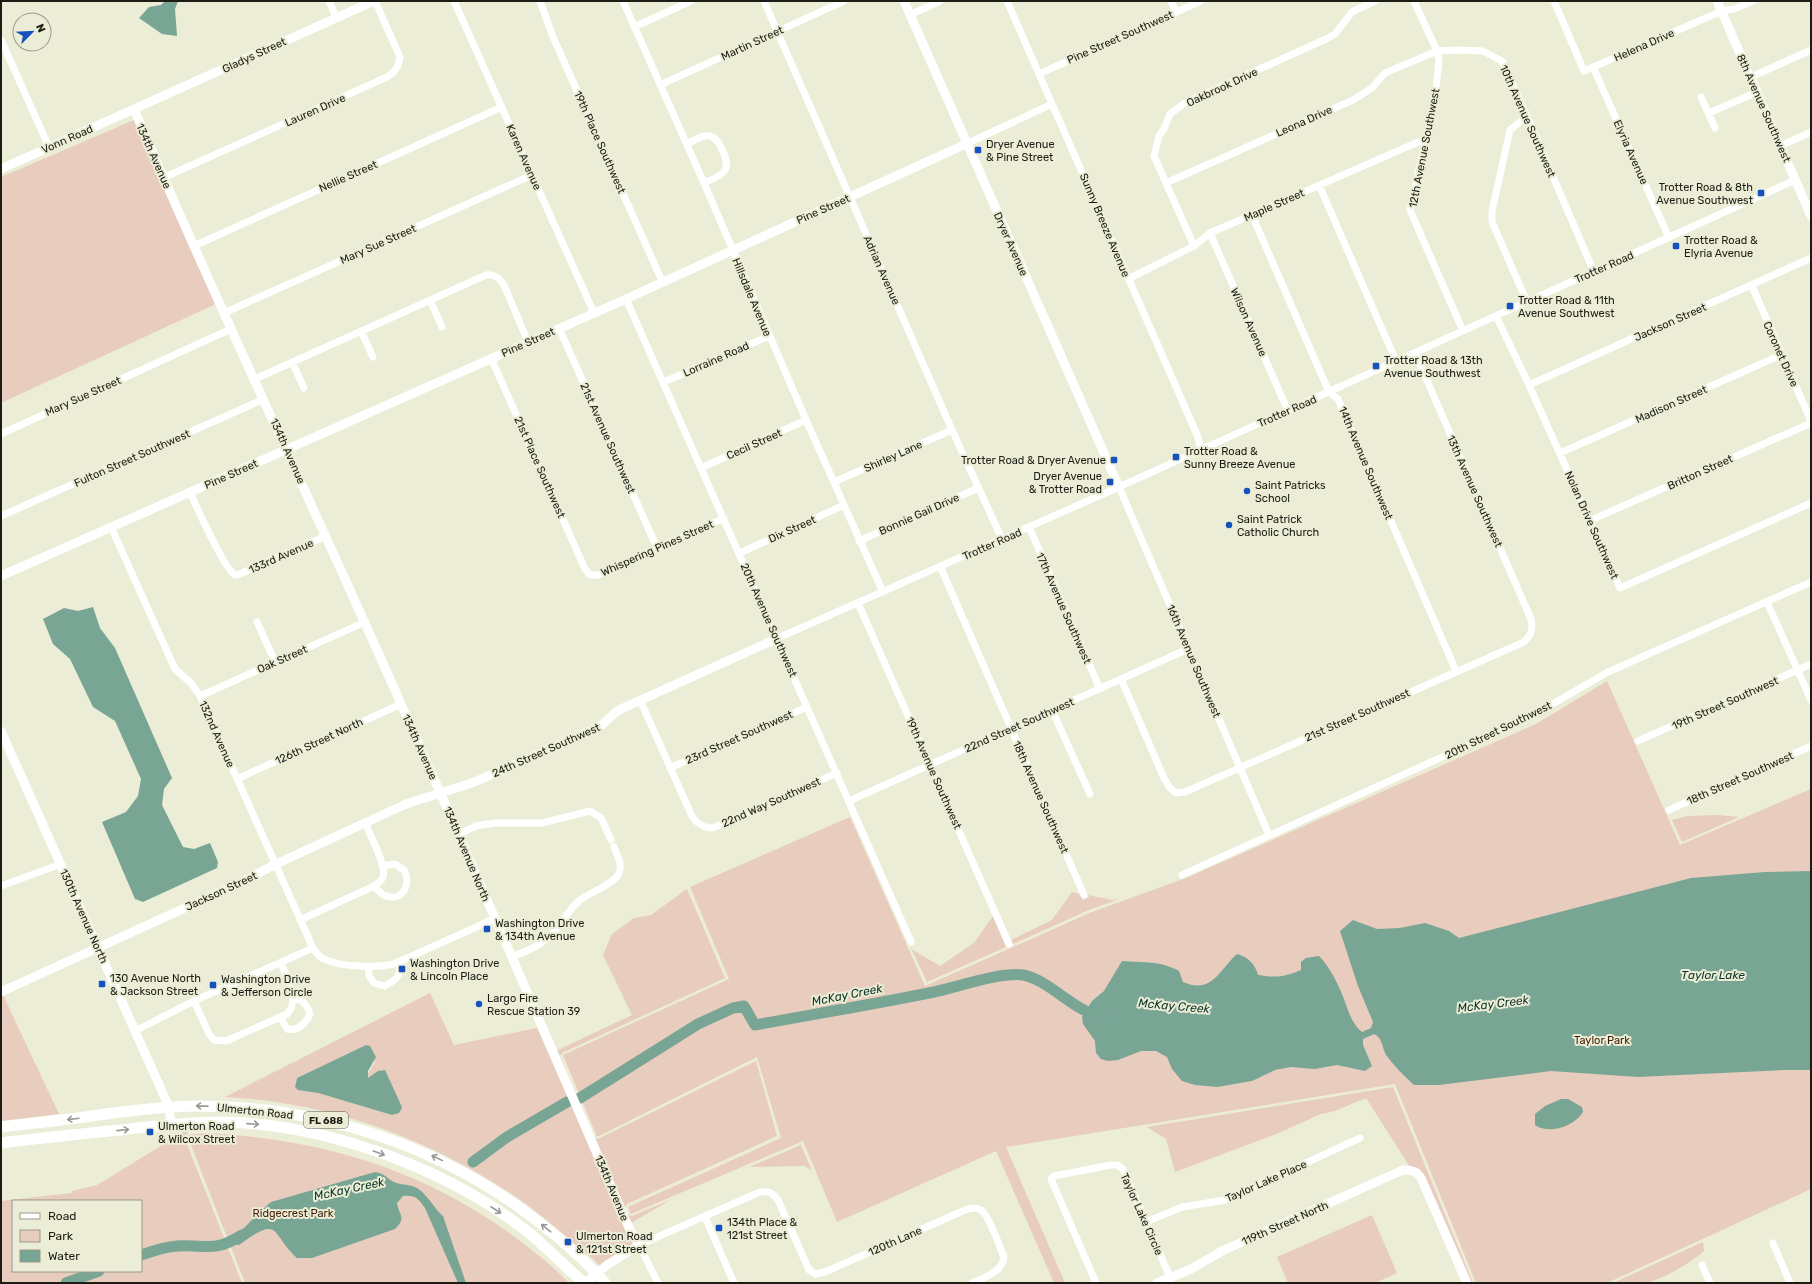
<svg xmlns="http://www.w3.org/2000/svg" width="1812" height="1284" viewBox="0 0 1812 1284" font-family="Rubik,sans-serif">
  <rect width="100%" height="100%" fill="#ecedd6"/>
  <path fill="#e8ccbd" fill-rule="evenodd" d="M 134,120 L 216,304 L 1,403 L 1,177 Z
    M 1607,681 L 1680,845 L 1811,789 L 1811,1189 L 1607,1283 L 1476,1283 L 1395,1084 L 1006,1147 L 1065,1283 L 1054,1283 L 996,1151 L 837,1222 L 803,1141 L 631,1214 L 628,1207 L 781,1138 L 757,1057 L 597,1137 L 563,1055 L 729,979 L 690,887 L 850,817 L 925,986 L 1092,912 L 1186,878 L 1536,724 Z
    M 1718,815 L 1739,817 L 1682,842 L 1672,820 L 1687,816 Z
    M 687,889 L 725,978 L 562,1053 L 560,1056 L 594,1138 L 598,1139 L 756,1061 L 777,1136 L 627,1204 L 625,1208 L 628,1215 L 632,1216 L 672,1199 L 631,1223 L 556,1051 L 632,1015 L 603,955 L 612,934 L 634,918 L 651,915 Z
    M 1072,892 L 1080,894 L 1083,900 L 1089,897 L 1088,895 L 1112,900 L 1120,899 L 1091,909 L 1013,944 L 1011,940 L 1052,920 Z
    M 993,916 L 1006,947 L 927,982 L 910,946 L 913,950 L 940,966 L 974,943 Z
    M 430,993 L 454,1045 L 537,1028 L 634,1245 L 600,1266 L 594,1260 C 571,1241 549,1221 526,1204 C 438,1141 332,1102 225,1097 ZM 367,1045 L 375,1062 L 367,1075 L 368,1078 L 381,1071 L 392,1115 L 318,1093 L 304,1091 L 295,1085 L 297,1078 Z
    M 3,995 L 59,1114 L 1,1121 L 1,996 Z
    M 1393,1087 L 1473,1283 L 1470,1283 L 1420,1169 L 1410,1167 L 1366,1098 L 1335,1111 L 1321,1114 L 1279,1133 L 1175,1172 L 1166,1139 L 1147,1127 Z
    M 187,1130 L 188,1132 L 184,1137 L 242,1283 L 1,1283 L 1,1201 L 72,1193 L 72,1191 L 97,1185 ZM 13,1201 L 141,1201 L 141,1271 L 13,1271 Z
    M 204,1133 C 315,1138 417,1167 508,1232 C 530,1248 551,1264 569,1283 L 245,1283 L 187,1135 Z
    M 801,1145 L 812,1171 L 805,1166 L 749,1167 Z
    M 1372,1215 L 1397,1273 L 1375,1283 L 1288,1283 L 1277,1257 Z
    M 1703,1242 L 1704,1251 C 1690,1263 1663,1280 1644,1283 C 1635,1284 1623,1283 1613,1283 Z"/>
  <path fill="#79a595" d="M 165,1 L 178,1 L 175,9 L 177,36 L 162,34 L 139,18 L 149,7 L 161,5 Z
    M 93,607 L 100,628 L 115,648 L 172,778 L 164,789 L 162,805 L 183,847 L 194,849 L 210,843 L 218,862 L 217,868 L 143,902 L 135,899 L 102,822 L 126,812 L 138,796 L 141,779 L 115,721 L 93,707 L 70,659 L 53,644 L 43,619 L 64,608 L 78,611 Z
    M 1811,871 L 1811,1070 L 1784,1070 L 1638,1077 L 1551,1071 L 1439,1085 L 1414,1085 C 1404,1076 1394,1066 1386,1055 C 1382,1047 1382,1037 1374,1034 L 1363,1039 L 1363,1045 L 1372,1066 L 1365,1071 L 1337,1065 L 1315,1069 L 1291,1067 L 1275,1070 L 1252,1081 L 1217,1087 L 1195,1085 L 1182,1081 L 1172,1069 L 1167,1057 L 1156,1051 L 1141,1051 L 1118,1060 L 1108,1061 L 1101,1059 L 1096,1053 L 1095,1041 L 1083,1024 L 1082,1017 L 1092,1001 L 1104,991 L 1122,961 C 1143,963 1159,960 1179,971 L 1183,982 C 1212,995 1220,969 1237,954 C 1248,957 1255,964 1258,975 C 1275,978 1285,977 1301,970 L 1301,962 L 1306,958 L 1319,956 C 1329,966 1336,980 1342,994 C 1347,1006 1351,1024 1362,1032 L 1371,1028 L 1373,1022 L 1358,986 L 1340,931 L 1353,920 L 1377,929 L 1400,928 L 1425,923 L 1449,931 L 1459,938 L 1691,878 L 1765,872 Z
    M 366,1045 L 370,1046 L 376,1057 L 368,1071 L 368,1078 L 378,1071 L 385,1070 L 401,1105 L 402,1108 L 399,1113 L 392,1115 L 318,1093 L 298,1090 L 295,1087 L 297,1078 Z
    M 1561,1099 L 1568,1099 L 1582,1107 L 1583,1112 C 1575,1126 1549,1135 1535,1125 L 1535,1114 L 1545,1106 Z
    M 375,1172 C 386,1174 386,1178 394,1182 C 400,1185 406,1184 412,1186 C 426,1190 432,1207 443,1216 L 466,1283 L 458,1283 L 425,1208 C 418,1198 415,1195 403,1196 L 397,1203 C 399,1216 407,1217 395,1229 L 312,1258 L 297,1258 C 270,1233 281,1214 239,1245 L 229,1243 C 233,1234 238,1233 245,1227 C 254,1218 261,1210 271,1202 Z"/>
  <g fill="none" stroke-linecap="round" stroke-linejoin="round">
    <path stroke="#79a595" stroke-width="11" d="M 580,1098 L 698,1024 L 733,1008 L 744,1006 L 755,1025 C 815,1014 875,1004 934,992 C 958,987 999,972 1023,975 C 1045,979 1066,1002 1086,1011 C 1090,1013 1096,1012 1101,1013
      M 473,1162 L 507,1137 L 567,1102
      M 141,1255 C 153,1251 164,1247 177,1246 C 206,1244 214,1253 242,1235
      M 66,1283 L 99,1271"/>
    <path stroke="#fff" stroke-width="7" d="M 329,1 L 336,17
      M 454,1 L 594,313
      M 540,1 L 553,37 L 662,281
      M 623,1 L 704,183 L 806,420 L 883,592
      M 764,1 L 952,430 L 1002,539
      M 1007,1 L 1198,437 L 1201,450
      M 1171,1 L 1176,12
      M 1414,1 L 1437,51 L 1439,60 L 1435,97 L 1410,210 L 1463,331
      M 1554,1 L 1584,71 L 1722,11 L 1734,9 L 1753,1
      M 910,15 L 940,1
      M 634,27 L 691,1
      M 1,40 L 49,147
      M 1593,67 L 1669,238
      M 1039,74 L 1201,1
      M 1751,77 L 1811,50
      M 660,85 L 844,1
      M 1701,97 L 1715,128
      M 1709,113 L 1757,92
      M 687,144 C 694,141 702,134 710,136 C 719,137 730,163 725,170 C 722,176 710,180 704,183
      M 966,144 L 1052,104
      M 1780,146 L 1811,132
      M 163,178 L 387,77 C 395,72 399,67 400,57 L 375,1
      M 1166,183 L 1353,100 L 1372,88 L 1385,73 L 1437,51 L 1459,50 L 1483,51 L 1502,61 L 1527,116 L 1594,272
      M 1319,185 L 1396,361
      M 1252,215 L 1329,392 L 1338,399 L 1456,671
      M 1210,233 L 1288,411
      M 194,246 L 502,107
      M 1194,246 L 1154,156 L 1159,136 L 1164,129 L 1170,114 L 1185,103 L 1328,38 L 1335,34 L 1352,12 L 1375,1
      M 1128,279 L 1194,246 L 1210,233 L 1425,139
      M 1752,286 L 1811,421
      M 626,299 L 911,942
      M 430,300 L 442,327
      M 1527,302 L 1492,222 L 1492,211 L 1510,130 L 1527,116
      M 224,313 L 532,175
      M 1496,316 L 1529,385 L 1620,588 L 1811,503
      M 559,328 L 657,548
      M 361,331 L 373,357
      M 491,358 L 585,569 L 590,575 L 598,575 L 724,518
      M 292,362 L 304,388
      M 255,379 L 486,275 C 495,274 499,278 504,285 L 528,342
      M 664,382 L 769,336
      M 1529,385 L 1811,258
      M 1,434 L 231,329
      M 1560,453 L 1781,355
      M 701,468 L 806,420
      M 834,482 L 952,430
      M 1119,487 L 1269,835
      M 190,492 C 196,506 225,570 235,575 L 240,574 L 326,536
      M 1,516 L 264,399
      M 1589,521 L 1811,423
      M 111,527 L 175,669 L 191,683 L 200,696 L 313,948
      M 1029,527 L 1100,689
      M 859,541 L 978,488
      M 740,553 L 844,505
      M 940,566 L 1084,895
      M 1767,602 L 1811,700
      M 858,603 L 1009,944
      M 257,622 L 275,662
      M 778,638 L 1119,487 L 1795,180
      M 1121,679 L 1164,778 L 1170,788 L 1176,793 L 1185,792 L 1524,642 C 1532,634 1533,630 1531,619 L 1415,353
      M 200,696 L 365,622
      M 640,700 L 691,814 C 696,823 702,828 713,828 L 837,773
      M 1052,710 L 1090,794
      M 1638,741 L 1811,664
      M 670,768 L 807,707
      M 237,779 L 401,704
      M 849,801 L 1188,649
      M 1669,810 L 1811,746
      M 459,834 L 476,826 L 494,823 L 542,823 L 590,811 L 601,818 L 611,840
      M 1182,875 L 1530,717 L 1608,672 L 1811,582
      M 1,886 L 61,864
      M 374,886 C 378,890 381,895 386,896 C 404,902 411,883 404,870 L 395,864 L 382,866
      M 300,920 L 374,886 C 377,884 381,882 383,877 C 387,866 370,835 365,823
      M 511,957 C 527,951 541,946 553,933 C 562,923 569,909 580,900 C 590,892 615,884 619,873 C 623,865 617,855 614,847
      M 368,966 L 369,976 L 374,983 L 384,986 C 397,980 402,976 399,961
      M 194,1001 L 209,1034 L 214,1040 L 226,1041 L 233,1038 L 287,1014 C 301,999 287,979 281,963
      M 280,1017 L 287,1029 C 298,1032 306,1023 310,1014 C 307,1004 303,1001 294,997
      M 135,1031 L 194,1001 L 313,948 C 316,952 319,957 324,959 C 339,967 377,968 394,964 L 494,919
      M 705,1217 L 734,1283
      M 1146,1222 L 1182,1207 L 1225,1200 L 1360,1138
      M 1773,1243 L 1790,1283
      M 1702,1265 L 1710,1283
      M 658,1283 L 639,1245 L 760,1192 C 769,1191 773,1193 778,1200 L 809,1270 L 816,1274 L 825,1272 L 965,1210 C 971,1208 976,1207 981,1210 C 990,1217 999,1246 1004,1257 C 1002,1273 984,1277 972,1283
      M 1096,1283 L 1051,1179 L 1054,1176 L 1111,1165 L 1117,1165 L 1123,1169 L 1170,1277"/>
    <path stroke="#fff" stroke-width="9" d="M 904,1 L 1119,487
      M 1717,1 L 1811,216
      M 134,109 C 207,281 287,450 364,621 C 455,823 542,1027 630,1230 L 639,1245 L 607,1265 L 585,1283
      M 1,169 L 374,1
      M 1,576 L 626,299 L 966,144
      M 1,731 L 169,1107 L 171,1124
      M 1,992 L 244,881 L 274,865 L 406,804 L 472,783 L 595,729 C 606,724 611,714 621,709 L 778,638
      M 1157,1283 L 1191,1269 L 1224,1250 L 1403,1170 C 1412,1170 1416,1171 1421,1178 L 1467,1283"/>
    <path stroke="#fff" stroke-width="11" d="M 1,1127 C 36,1123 71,1119 106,1114 C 136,1110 167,1106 197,1106 C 322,1106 442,1146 540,1223 C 563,1241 586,1261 605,1283
      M 1,1143 C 41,1138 80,1134 120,1130 C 154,1126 187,1122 221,1122 C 324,1123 446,1168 528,1232 C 547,1248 565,1266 584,1283"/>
  </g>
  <defs><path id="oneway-shaft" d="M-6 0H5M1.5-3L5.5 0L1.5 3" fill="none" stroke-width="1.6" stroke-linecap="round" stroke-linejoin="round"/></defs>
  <g stroke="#999995">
    <use href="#oneway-shaft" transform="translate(202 1106) rotate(-179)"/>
    <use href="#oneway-shaft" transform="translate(73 1119) rotate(173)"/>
    <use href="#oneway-shaft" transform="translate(253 1124) rotate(4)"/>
    <use href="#oneway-shaft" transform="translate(123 1130) rotate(-6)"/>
    <use href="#oneway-shaft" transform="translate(379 1153) rotate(20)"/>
    <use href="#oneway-shaft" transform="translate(437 1158) rotate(-154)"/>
    <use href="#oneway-shaft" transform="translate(496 1210) rotate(33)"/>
    <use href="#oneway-shaft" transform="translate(546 1228) rotate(-141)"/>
  </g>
  <g fill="#1552bd" stroke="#ecedd6" stroke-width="1.5">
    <rect x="974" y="146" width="8" height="8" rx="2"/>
    <rect x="1757" y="189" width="8" height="8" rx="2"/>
    <rect x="1672" y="242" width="8" height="8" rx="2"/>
    <rect x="1506" y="302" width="8" height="8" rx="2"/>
    <rect x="1372" y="362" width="8" height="8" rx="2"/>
    <rect x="1172" y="453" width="8" height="8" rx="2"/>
    <rect x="1110" y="456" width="8" height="8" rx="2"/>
    <rect x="1106" y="478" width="8" height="8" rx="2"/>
    <circle cx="1247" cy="491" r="4"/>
    <circle cx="1229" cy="525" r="4"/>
    <rect x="483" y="925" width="8" height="8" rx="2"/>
    <rect x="398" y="965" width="8" height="8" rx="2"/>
    <rect x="98" y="980" width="8" height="8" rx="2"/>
    <rect x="209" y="981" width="8" height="8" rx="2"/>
    <circle cx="479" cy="1004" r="4"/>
    <rect x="146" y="1128" width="8" height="8" rx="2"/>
    <rect x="715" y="1224" width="8" height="8" rx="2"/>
    <rect x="564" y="1238" width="8" height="8" rx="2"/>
  </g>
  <g text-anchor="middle" stroke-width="4" stroke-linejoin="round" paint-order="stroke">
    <rect fill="#ecedd6" stroke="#5a5b4e" stroke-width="1" x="304" y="1112" width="44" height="16" rx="3"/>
    <g font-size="10" font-weight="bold" fill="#1c1c14">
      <text x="326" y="1124">FL 688</text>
    </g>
    <g font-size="11" fill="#1c1c14" stroke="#ecedd6">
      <text transform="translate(1120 37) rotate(-24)" y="4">Pine Street Southwest</text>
      <text transform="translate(752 43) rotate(-25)" y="4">Martin Street</text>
      <text transform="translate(1644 45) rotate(-24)" y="4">Helena Drive</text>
      <text transform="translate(254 55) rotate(-25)" y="4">Gladys Street</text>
      <text transform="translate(1222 87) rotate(-25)" y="4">Oakbrook Drive</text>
      <text transform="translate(1764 108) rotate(66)" y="4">8th Avenue Southwest</text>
      <text transform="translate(315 110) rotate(-24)" y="4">Lauren Drive</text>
      <text transform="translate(1304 121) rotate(-24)" y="4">Leona Drive</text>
      <text transform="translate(1528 121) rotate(66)" y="4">10th Avenue Southwest</text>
      <text transform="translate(67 139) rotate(-24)" y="4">Vonn Road</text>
      <text transform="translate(600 142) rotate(66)" y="4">19th Place Southwest</text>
      <text transform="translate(1424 148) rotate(-79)" y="4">12th Avenue Southwest</text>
      <text transform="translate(1631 152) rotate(66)" y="4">Elyria Avenue</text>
      <text transform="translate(154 156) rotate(66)" y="4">134th Avenue</text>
      <text transform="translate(524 157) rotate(66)" y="4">Karen Avenue</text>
      <text transform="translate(348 176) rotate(-24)" y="4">Nellie Street</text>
      <text transform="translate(1274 205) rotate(-24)" y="4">Maple Street</text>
      <text transform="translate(823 209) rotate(-24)" y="4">Pine Street</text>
      <text transform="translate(1105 225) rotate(67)" y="4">Sunny Breeze Avenue</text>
      <text transform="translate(378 244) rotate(-24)" y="4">Mary Sue Street</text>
      <text transform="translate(1011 244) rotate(66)" y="4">Dryer Avenue</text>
      <text transform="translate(1604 267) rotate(-24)" y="4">Trotter Road</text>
      <text transform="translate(882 270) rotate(66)" y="4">Adrian Avenue</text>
      <text transform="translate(752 297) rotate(67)" y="4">Hillsdale Avenue</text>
      <text transform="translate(1249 322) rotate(66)" y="4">Wilson Avenue</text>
      <text transform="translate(1670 322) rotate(-24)" y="4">Jackson Street</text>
      <text transform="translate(528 342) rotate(-24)" y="4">Pine Street</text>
      <text transform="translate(1781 354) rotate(66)" y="4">Coronet Drive</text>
      <text transform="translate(716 359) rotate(-24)" y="4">Lorraine Road</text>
      <text transform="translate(83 396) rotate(-24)" y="4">Mary Sue Street</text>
      <text transform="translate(1671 404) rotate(-24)" y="4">Madison Street</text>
      <text transform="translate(1287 411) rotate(-24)" y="4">Trotter Road</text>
      <text transform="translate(608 438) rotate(66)" y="4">21st Avenue Southwest</text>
      <text transform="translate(754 444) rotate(-24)" y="4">Cecil Street</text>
      <text transform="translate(288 451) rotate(66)" y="4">134th Avenue</text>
      <text transform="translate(893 456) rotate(-24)" y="4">Shirley Lane</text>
      <text transform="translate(132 458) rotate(-24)" y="4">Fulton Street Southwest</text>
      <text transform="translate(1366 463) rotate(67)" y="4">14th Avenue Southwest</text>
      <text transform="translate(540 467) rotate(66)" y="4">21st Place Southwest</text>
      <text transform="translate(1700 472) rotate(-24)" y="4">Britton Street</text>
      <text transform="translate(231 474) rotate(-24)" y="4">Pine Street</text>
      <text transform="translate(1475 491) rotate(66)" y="4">13th Avenue Southwest</text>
      <text transform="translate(919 514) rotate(-24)" y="4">Bonnie Gail Drive</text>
      <text transform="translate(1592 525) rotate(66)" y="4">Nolan Drive Southwest</text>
      <text transform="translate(792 529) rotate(-24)" y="4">Dix Street</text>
      <text transform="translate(992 544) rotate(-24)" y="4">Trotter Road</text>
      <text transform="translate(657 548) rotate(-24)" y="4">Whispering Pines Street</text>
      <text transform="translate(281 556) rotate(-24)" y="4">133rd Avenue</text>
      <text transform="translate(1064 608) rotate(66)" y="4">17th Avenue Southwest</text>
      <text transform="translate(769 620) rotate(66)" y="4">20th Avenue Southwest</text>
      <text transform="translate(282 659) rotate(-24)" y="4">Oak Street</text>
      <text transform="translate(1194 661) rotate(67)" y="4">16th Avenue Southwest</text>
      <text transform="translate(1725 703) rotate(-24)" y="4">19th Street Southwest</text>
      <text transform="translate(1357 715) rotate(-24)" y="4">21st Street Southwest</text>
      <text transform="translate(1019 725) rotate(-24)" y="4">22nd Street Southwest</text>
      <text transform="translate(1498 730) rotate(-26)" y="4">20th Street Southwest</text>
      <text transform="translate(217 734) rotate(66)" y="4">132nd Avenue</text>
      <text transform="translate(739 737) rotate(-24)" y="4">23rd Street Southwest</text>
      <text transform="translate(319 741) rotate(-25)" y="4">126th Street North</text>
      <text transform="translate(420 747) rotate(66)" y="4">134th Avenue</text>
      <text transform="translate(546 750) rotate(-24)" y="4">24th Street Southwest</text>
      <text transform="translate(934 773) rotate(66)" y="4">19th Avenue Southwest</text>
      <text transform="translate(1740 778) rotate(-24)" y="4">18th Street Southwest</text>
      <text transform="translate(1041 797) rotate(66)" y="4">18th Avenue Southwest</text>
      <text transform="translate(771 802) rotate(-24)" y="4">22nd Way Southwest</text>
      <text transform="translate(467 854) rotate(67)" y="4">134th Avenue North</text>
      <text transform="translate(221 891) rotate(-25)" y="4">Jackson Street</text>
      <text transform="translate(84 916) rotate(66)" y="4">130th Avenue North</text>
      <text transform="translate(255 1111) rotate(6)" y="4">Ulmerton Road</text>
      <text transform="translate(1266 1181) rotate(-24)" y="4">Taylor Lake Place</text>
      <text transform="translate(612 1188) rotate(67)" y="4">134th Avenue</text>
      <text transform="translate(1142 1214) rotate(66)" y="4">Taylor Lake Circle</text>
      <text transform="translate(1285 1223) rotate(-24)" y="4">119th Street North</text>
      <text transform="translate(895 1241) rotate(-24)" y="4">120th Lane</text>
    </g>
    <g font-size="11" fill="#1c1c14" stroke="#ecedd6" text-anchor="start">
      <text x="986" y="148">Dryer Avenue<tspan x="986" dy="13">&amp; Pine Street</tspan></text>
      <text x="1753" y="191" text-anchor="end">Trotter Road &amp; 8th<tspan x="1753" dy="13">Avenue Southwest</tspan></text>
      <text x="1684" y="244">Trotter Road &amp;<tspan x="1684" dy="13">Elyria Avenue</tspan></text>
      <text x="1518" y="304">Trotter Road &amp; 11th<tspan x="1518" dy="13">Avenue Southwest</tspan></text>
      <text x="1384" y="364">Trotter Road &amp; 13th<tspan x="1384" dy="13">Avenue Southwest</tspan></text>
      <text x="1184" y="455">Trotter Road &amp;<tspan x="1184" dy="13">Sunny Breeze Avenue</tspan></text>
      <text x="1106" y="464" text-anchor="end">Trotter Road &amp; Dryer Avenue</text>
      <text x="1102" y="480" text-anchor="end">Dryer Avenue<tspan x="1102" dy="13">&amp; Trotter Road</tspan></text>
      <text x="1255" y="489">Saint Patricks<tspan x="1255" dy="13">School</tspan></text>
      <text x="1237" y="523">Saint Patrick<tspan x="1237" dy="13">Catholic Church</tspan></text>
      <text x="495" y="927">Washington Drive<tspan x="495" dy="13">&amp; 134th Avenue</tspan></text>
      <text x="410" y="967">Washington Drive<tspan x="410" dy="13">&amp; Lincoln Place</tspan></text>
      <text x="110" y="982">130 Avenue North<tspan x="110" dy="13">&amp; Jackson Street</tspan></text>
      <text x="221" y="983">Washington Drive<tspan x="221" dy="13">&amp; Jefferson Circle</tspan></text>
      <text x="487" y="1002">Largo Fire<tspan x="487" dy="13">Rescue Station 39</tspan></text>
      <text x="158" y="1130">Ulmerton Road<tspan x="158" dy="13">&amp; Wilcox Street</tspan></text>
      <text x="727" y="1226">134th Place &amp;<tspan x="727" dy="13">121st Street</tspan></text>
      <text x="576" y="1240">Ulmerton Road<tspan x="576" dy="13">&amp; 121st Street</tspan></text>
    </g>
    <g font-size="11" fill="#431d06" stroke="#ecedd6">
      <text x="1602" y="1044">Taylor Park</text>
      <text x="293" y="1217">Ridgecrest Park</text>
    </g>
    <g font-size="12" font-style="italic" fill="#0c3529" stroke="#ecedd6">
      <text x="1713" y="979">Taylor Lake</text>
      <text transform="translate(847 995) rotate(-11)" y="4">McKay Creek</text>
      <text transform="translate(1493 1004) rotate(-7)" y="4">McKay Creek</text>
      <text transform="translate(1174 1006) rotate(5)" y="4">McKay Creek</text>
      <text transform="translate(349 1189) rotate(-12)" y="4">McKay Creek</text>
    </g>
  </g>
  <rect width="1812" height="1284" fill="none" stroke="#1c1c14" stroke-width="4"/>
  <rect x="12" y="1200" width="130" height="72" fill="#ecedd6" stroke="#999988"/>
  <rect x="20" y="1213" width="20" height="6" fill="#ffffff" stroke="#999988"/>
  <text x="48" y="1220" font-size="12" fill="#1c1c14">Road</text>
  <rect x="20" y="1230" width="20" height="12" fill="#e8ccbd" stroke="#999988"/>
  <text x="48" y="1240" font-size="12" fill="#1c1c14">Park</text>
  <rect x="20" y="1250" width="20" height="12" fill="#79a595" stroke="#999988"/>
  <text x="48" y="1260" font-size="12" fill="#1c1c14">Water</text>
  <g transform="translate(32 32) rotate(66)"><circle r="19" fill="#ecedd6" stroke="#999988"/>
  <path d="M0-3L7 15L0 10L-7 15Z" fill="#1552bd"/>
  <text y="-6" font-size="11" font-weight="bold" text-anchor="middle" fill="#1c1c14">N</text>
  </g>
</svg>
